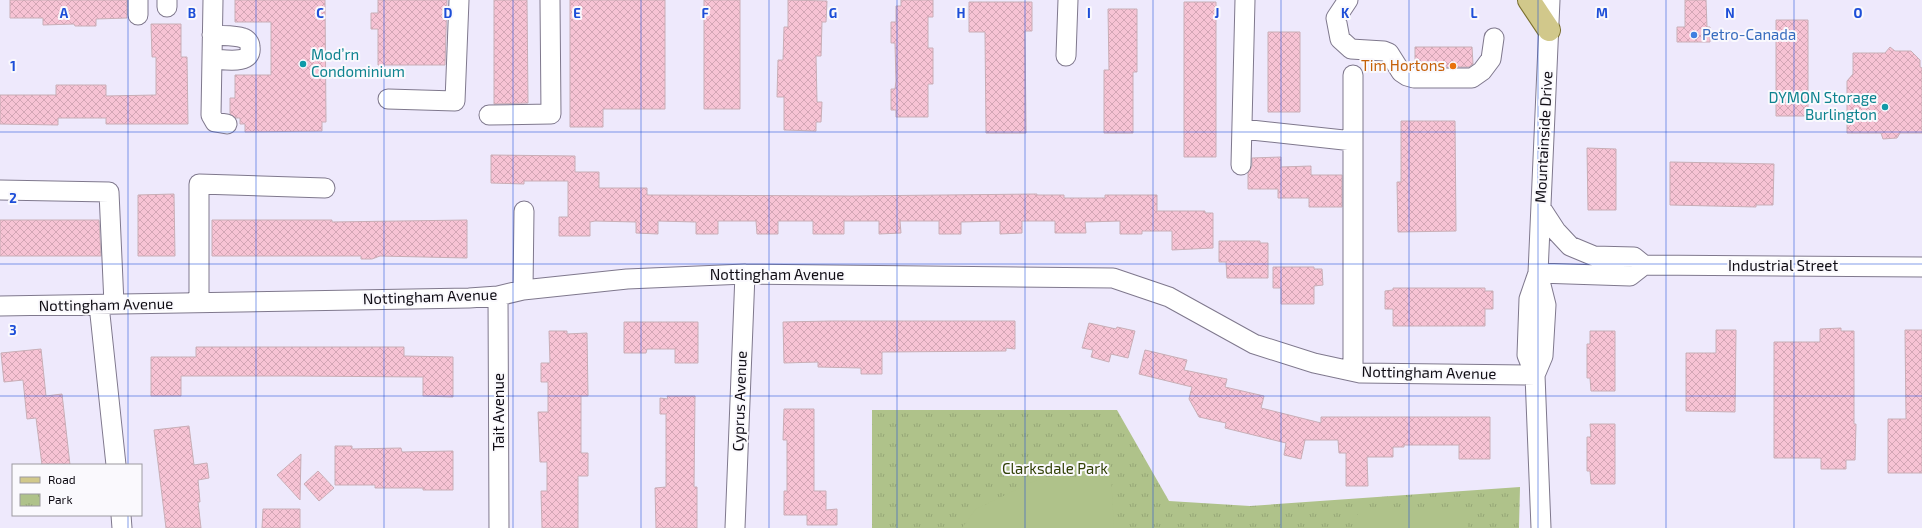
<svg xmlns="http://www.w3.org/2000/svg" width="1922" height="528" viewBox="0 0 1922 528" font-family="'Exo 2',sans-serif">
  <defs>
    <pattern id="park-tufts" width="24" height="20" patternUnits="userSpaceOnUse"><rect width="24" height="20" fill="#afc28a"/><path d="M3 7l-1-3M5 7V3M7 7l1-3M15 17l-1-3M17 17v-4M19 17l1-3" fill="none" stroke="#95a676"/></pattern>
    <pattern id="building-cross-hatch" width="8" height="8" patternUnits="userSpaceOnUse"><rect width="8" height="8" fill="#f7c3d4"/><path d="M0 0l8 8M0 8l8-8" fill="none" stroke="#d3a6b5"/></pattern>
  </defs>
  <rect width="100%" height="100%" fill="#eee9fc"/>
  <path fill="url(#park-tufts)" d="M 872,410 L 1117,410 L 1169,501 L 1250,506 L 1520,487 L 1519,528 L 872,528 Z"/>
  <path fill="#afc28a" d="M 1111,475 L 1114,528 L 962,528 L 976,509 L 1037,480 Z
    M 1358,511 L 1468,511 L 1468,528 L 1358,528 Z"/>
  <path fill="url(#building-cross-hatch)" stroke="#c9aeb6" d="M 10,0 L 127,0 L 127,18 L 96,19 L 96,26 L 75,26 L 74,24 L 43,25 L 43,18 L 10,18 Z
    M 235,0 L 325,0 L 326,122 L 322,122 L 322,131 L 245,132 L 245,124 L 240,124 L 240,118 L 236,118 L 230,114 L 230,98 L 235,98 L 235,75 L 271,75 L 271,22 L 235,22 Z
    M 378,0 L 447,0 L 445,65 L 378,65 L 378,29 L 371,29 L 371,13 L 378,13 Z
    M 494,0 L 527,0 L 528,103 L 494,104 Z
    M 570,0 L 665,0 L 665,109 L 603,109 L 603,127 L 570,127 Z
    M 704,0 L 740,0 L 740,109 L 704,109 Z
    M 788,0 L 827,1 L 826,22 L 822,22 L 821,56 L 816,56 L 817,102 L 822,102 L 821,122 L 816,122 L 816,131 L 784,130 L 784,97 L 777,97 L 778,60 L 783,60 L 784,27 L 788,27 Z
    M 901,0 L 933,0 L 933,17 L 928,17 L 928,48 L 933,48 L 933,84 L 928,84 L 928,117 L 896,117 L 896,110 L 891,110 L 891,89 L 895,89 L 896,81 L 895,43 L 891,43 L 891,22 L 896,22 L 896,6 L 901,6 Z
    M 1685,0 L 1706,0 L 1707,27 L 1710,27 L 1710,42 L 1677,42 L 1677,27 L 1685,27 Z
    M 969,2 L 1032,2 L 1032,31 L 1025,31 L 1026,133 L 986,133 L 985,32 L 969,32 Z
    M 1184,2 L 1216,2 L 1216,157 L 1184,157 Z
    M 1108,9 L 1137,9 L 1137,72 L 1133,72 L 1133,133 L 1104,133 L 1104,70 L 1109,70 Z
    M 1776,20 L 1808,20 L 1808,116 L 1776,116 Z
    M 151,24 L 181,24 L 181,57 L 187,57 L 188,124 L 106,124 L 106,118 L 58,118 L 58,125 L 0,124 L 0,95 L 56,95 L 56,85 L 106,85 L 106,96 L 156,95 L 156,57 L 152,57 Z
    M 1268,32 L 1300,32 L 1300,112 L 1268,112 Z
    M 1415,47 L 1472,47 L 1473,64 L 1469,67 L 1415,67 Z
    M 1890,47 L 1895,51 L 1911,51 L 1920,60 L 1920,67 L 1922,68 L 1922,133 L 1900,133 L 1897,138 L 1883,139 L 1881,133 L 1847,133 L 1847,81 L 1853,74 L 1853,53 L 1885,53 Z
    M 1401,121 L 1455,121 L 1456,231 L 1398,232 L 1397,182 L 1401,182 Z
    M 1587,148 L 1616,149 L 1616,210 L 1588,210 Z
    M 491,155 L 575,156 L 575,172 L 599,172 L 599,188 L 647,188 L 647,195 L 851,196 L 1037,194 L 1037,195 L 1064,195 L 1064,198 L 1105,198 L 1105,195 L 1157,195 L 1157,211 L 1205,211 L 1205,213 L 1213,213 L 1213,248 L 1172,250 L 1172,231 L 1142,231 L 1142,234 L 1120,234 L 1120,221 L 1085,222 L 1086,233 L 1055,233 L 1055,221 L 1022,221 L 1022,233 L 1000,234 L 1000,221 L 961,222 L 961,234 L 939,234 L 939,221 L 900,221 L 901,233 L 879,234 L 879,221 L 844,221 L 844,234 L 813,234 L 813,221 L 778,221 L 778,234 L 757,234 L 756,221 L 718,221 L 718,234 L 696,234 L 696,222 L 658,221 L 658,234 L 636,233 L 636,222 L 595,221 L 590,222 L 590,236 L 559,236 L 559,217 L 568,217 L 568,181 L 524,181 L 524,184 L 491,183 Z
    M 1281,157 L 1281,167 L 1311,166 L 1311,175 L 1342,175 L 1342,207 L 1309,207 L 1309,198 L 1278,198 L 1278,189 L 1248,189 L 1248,173 L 1252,166 L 1252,158 Z
    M 1670,162 L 1774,164 L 1773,205 L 1756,205 L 1756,207 L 1670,205 Z
    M 174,194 L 175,256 L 138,256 L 138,195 Z
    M 0,220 L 99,220 L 101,256 L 0,256 Z
    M 212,220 L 332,220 L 332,222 L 467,220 L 467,258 L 380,256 L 372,259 L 361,259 L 361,256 L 212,256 Z
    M 1219,241 L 1260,241 L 1260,243 L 1268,243 L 1268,278 L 1227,278 L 1226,262 L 1219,262 Z
    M 1273,267 L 1314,267 L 1314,269 L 1322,269 L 1323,285 L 1314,286 L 1314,304 L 1281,304 L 1281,288 L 1273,288 Z
    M 1393,288 L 1485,288 L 1485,291 L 1493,291 L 1493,309 L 1485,309 L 1485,326 L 1393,326 L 1393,309 L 1385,309 L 1385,291 L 1393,290 Z
    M 831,321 L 1015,321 L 1015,349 L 1006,348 L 1006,351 L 882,352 L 882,374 L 861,374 L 861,368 L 818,367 L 818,362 L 784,363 L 783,322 Z
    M 624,322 L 698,322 L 698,363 L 675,363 L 675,349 L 647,349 L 646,353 L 624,353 Z
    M 1089,323 L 1116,329 L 1117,327 L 1135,331 L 1128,358 L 1111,354 L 1109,362 L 1091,357 L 1093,350 L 1082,348 Z
    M 1841,328 L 1841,331 L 1854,331 L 1854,424 L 1856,424 L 1855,460 L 1846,460 L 1846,469 L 1821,469 L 1821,458 L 1774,458 L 1774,342 L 1820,342 L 1820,329 Z
    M 1716,330 L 1736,330 L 1735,412 L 1686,411 L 1686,353 L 1716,353 Z
    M 1905,330 L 1922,330 L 1922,473 L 1888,473 L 1888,419 L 1906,419 Z
    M 549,331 L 567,331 L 567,334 L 587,333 L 588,396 L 581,396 L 581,453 L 588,453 L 588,476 L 578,476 L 578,528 L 542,528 L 541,491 L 547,491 L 547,462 L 540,462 L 538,412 L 548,412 L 548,382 L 541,382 L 541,363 L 550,363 Z
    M 1590,331 L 1615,331 L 1615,391 L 1591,391 L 1590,378 L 1587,378 L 1587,344 L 1590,344 Z
    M 196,347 L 404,347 L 404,356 L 453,357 L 453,397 L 423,396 L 423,377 L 295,376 L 181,376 L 181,396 L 151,396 L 151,357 L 196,357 Z
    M 41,349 L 46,396 L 62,394 L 70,465 L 42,465 L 36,418 L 27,419 L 23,380 L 4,382 L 1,353 Z
    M 1145,350 L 1187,360 L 1184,370 L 1227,379 L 1225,387 L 1264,396 L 1261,408 L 1321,423 L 1321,417 L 1490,417 L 1490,459 L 1459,459 L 1459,445 L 1404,445 L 1404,447 L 1393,447 L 1393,457 L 1367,457 L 1368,486 L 1346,486 L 1346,453 L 1339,453 L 1338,440 L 1305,440 L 1301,459 L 1284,455 L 1286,443 L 1225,428 L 1226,423 L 1199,417 L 1189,399 L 1192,387 L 1139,374 Z
    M 667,396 L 695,396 L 694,487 L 697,487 L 697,528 L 656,528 L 655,488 L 666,487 L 666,414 L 660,414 L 660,398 L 668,399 Z
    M 784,409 L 814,409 L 814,491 L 826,491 L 826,510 L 837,509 L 837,525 L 807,525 L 807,515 L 784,515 L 784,491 L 787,491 L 787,440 L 783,440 Z
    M 1590,424 L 1615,424 L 1615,484 L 1591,484 L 1590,471 L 1587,471 L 1587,437 L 1591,437 Z
    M 189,426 L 194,465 L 207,463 L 209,478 L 198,480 L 200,502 L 198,502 L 201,528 L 166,528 L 154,430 Z
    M 335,446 L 352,446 L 352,449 L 401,448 L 402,452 L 453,451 L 453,490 L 423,490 L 423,488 L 375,488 L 375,485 L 335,485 Z
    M 301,454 L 300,500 L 277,475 Z
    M 318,471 L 334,488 L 319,501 L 304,484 Z
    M 263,509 L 300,509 L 300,528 L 262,528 Z"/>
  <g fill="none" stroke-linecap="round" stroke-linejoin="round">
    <g stroke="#7f788d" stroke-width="21">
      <path id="minor" d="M 213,0 L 211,115 L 215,122 L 227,124
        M 1348,0 L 1336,18 L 1340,39 L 1351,49 L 1384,51 L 1389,53 L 1401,72 L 1407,76 L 1414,78 L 1472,78 L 1482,71 L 1491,59 L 1494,38
        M 167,7 L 167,0
        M 138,15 L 138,0
        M 1066,56 L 1068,0
        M 212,59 C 222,59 253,66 250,47 C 250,43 247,39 243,38 C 234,35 222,36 212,35
        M 388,99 L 455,101 L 459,0
        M 489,115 L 551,114 L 550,0
        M 1242,129 L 1353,141
        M 1241,165 L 1245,0
        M 0,190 L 109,192 L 114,304
        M 1541,208 L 1556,231 L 1570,246 L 1594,256 L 1634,257 L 1644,265
        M 1538,273 L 1630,276 L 1644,265 L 1922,267
        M 523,290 L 524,211
        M 498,296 L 499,528
        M 199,303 L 199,184 L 325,188
        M 99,305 L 116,465
        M 0,306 L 469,298 L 498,296 L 523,290 L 627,279 L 745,274 L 1113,278 L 1169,297 L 1254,344 L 1314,363 L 1360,373 L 1535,375
        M 1353,370 L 1353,75
        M 1535,375 L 1543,356 L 1546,305 L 1538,273
        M 121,515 L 122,528
        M 735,528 L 745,274
        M 1541,528 L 1535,375 L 1527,355 L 1529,299 L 1538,273 L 1550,0"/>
    </g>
    <g stroke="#7a6f2f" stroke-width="24">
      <path id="major" d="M 1529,0 L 1549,30"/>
    </g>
    <use href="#minor" stroke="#fff" stroke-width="19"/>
    <use href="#major" stroke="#d1c88b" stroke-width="22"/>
  </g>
  <path fill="none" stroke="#1d4ed8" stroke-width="1" stroke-opacity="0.55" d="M 128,0 L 128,465M 256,0 L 256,528M 384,0 L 384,528M 513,0 L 513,528M 641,0 L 641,528M 769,0 L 769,528M 897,0 L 897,528M 1025,0 L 1025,528M 1153,0 L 1153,528M 1281,0 L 1281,528M 1409,0 L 1409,528M 1538,0 L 1538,528M 1666,0 L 1666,528M 1794,0 L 1794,528M 0,132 L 1922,132M 0,264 L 1922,264M 0,396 L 1922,396M 128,515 L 128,528"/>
  <circle fill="#3f7fe0" stroke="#faf9fd" stroke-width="1.5" cx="1694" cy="35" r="4"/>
  <g fill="#0f9aa8" stroke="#faf9fd" stroke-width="1.5">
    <circle cx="303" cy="64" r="4"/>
    <circle cx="1885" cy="107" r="4"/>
  </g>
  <circle fill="#e8710a" stroke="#faf9fd" stroke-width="1.5" cx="1453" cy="66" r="4"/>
  <g text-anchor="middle" stroke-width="4" stroke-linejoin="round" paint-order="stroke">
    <g font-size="15" fill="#366cbe" stroke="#faf9fd" text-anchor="start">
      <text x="1702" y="40">Petro-Canada</text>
    </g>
    <g font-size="15" fill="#0d838f" stroke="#faf9fd" text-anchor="start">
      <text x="311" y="60">Mod’rn<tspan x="311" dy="17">Condominium</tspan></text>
      <text x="1877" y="103" text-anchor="end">DYMON Storage<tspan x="1877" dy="17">Burlington</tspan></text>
    </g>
    <g font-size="15" fill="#c56008" stroke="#faf9fd" text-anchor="end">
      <text x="1445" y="71">Tim Hortons</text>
    </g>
    <g font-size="15" fill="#0f0c14" stroke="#faf9fd">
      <text transform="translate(1544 137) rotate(-87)" y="5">Mountainside Drive</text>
      <text x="1783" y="271">Industrial Street</text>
      <text x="777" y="280">Nottingham Avenue</text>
      <text transform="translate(430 297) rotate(-2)" y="5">Nottingham Avenue</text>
      <text transform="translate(106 305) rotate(-1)" y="5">Nottingham Avenue</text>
      <text transform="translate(1429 373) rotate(1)" y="5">Nottingham Avenue</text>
      <text transform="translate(740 401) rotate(-88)" y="5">Cyprus Avenue</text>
      <text transform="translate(499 412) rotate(-90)" y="5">Tait Avenue</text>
    </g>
    <g font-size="15" fill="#324107" stroke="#faf9fd">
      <text x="1055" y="474">Clarksdale Park</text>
    </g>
  </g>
  <g font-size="13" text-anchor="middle" font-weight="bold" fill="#1d4ed8" stroke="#faf9fd" stroke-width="4" stroke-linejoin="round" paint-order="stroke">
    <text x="64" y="18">A</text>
    <text x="192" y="18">B</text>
    <text x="320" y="18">C</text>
    <text x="448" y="18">D</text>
    <text x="577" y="18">E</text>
    <text x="705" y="18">F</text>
    <text x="833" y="18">G</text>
    <text x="961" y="18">H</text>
    <text x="1089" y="18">I</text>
    <text x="1217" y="18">J</text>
    <text x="1345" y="18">K</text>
    <text x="1474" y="18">L</text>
    <text x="1602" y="18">M</text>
    <text x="1730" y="18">N</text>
    <text x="1858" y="18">O</text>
    <text x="13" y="71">1</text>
    <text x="13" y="203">2</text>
    <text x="13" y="335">3</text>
  </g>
  <rect x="12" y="464" width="130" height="52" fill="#faf9fd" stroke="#9c9aa0"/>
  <rect x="20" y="477" width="20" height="6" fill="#d1c88b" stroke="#9c9aa0"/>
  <text x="48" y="484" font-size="12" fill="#0f0c14">Road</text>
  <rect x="20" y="494" width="20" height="12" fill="url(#park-tufts)" stroke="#9c9aa0"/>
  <text x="48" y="504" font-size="12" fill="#0f0c14">Park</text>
</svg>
